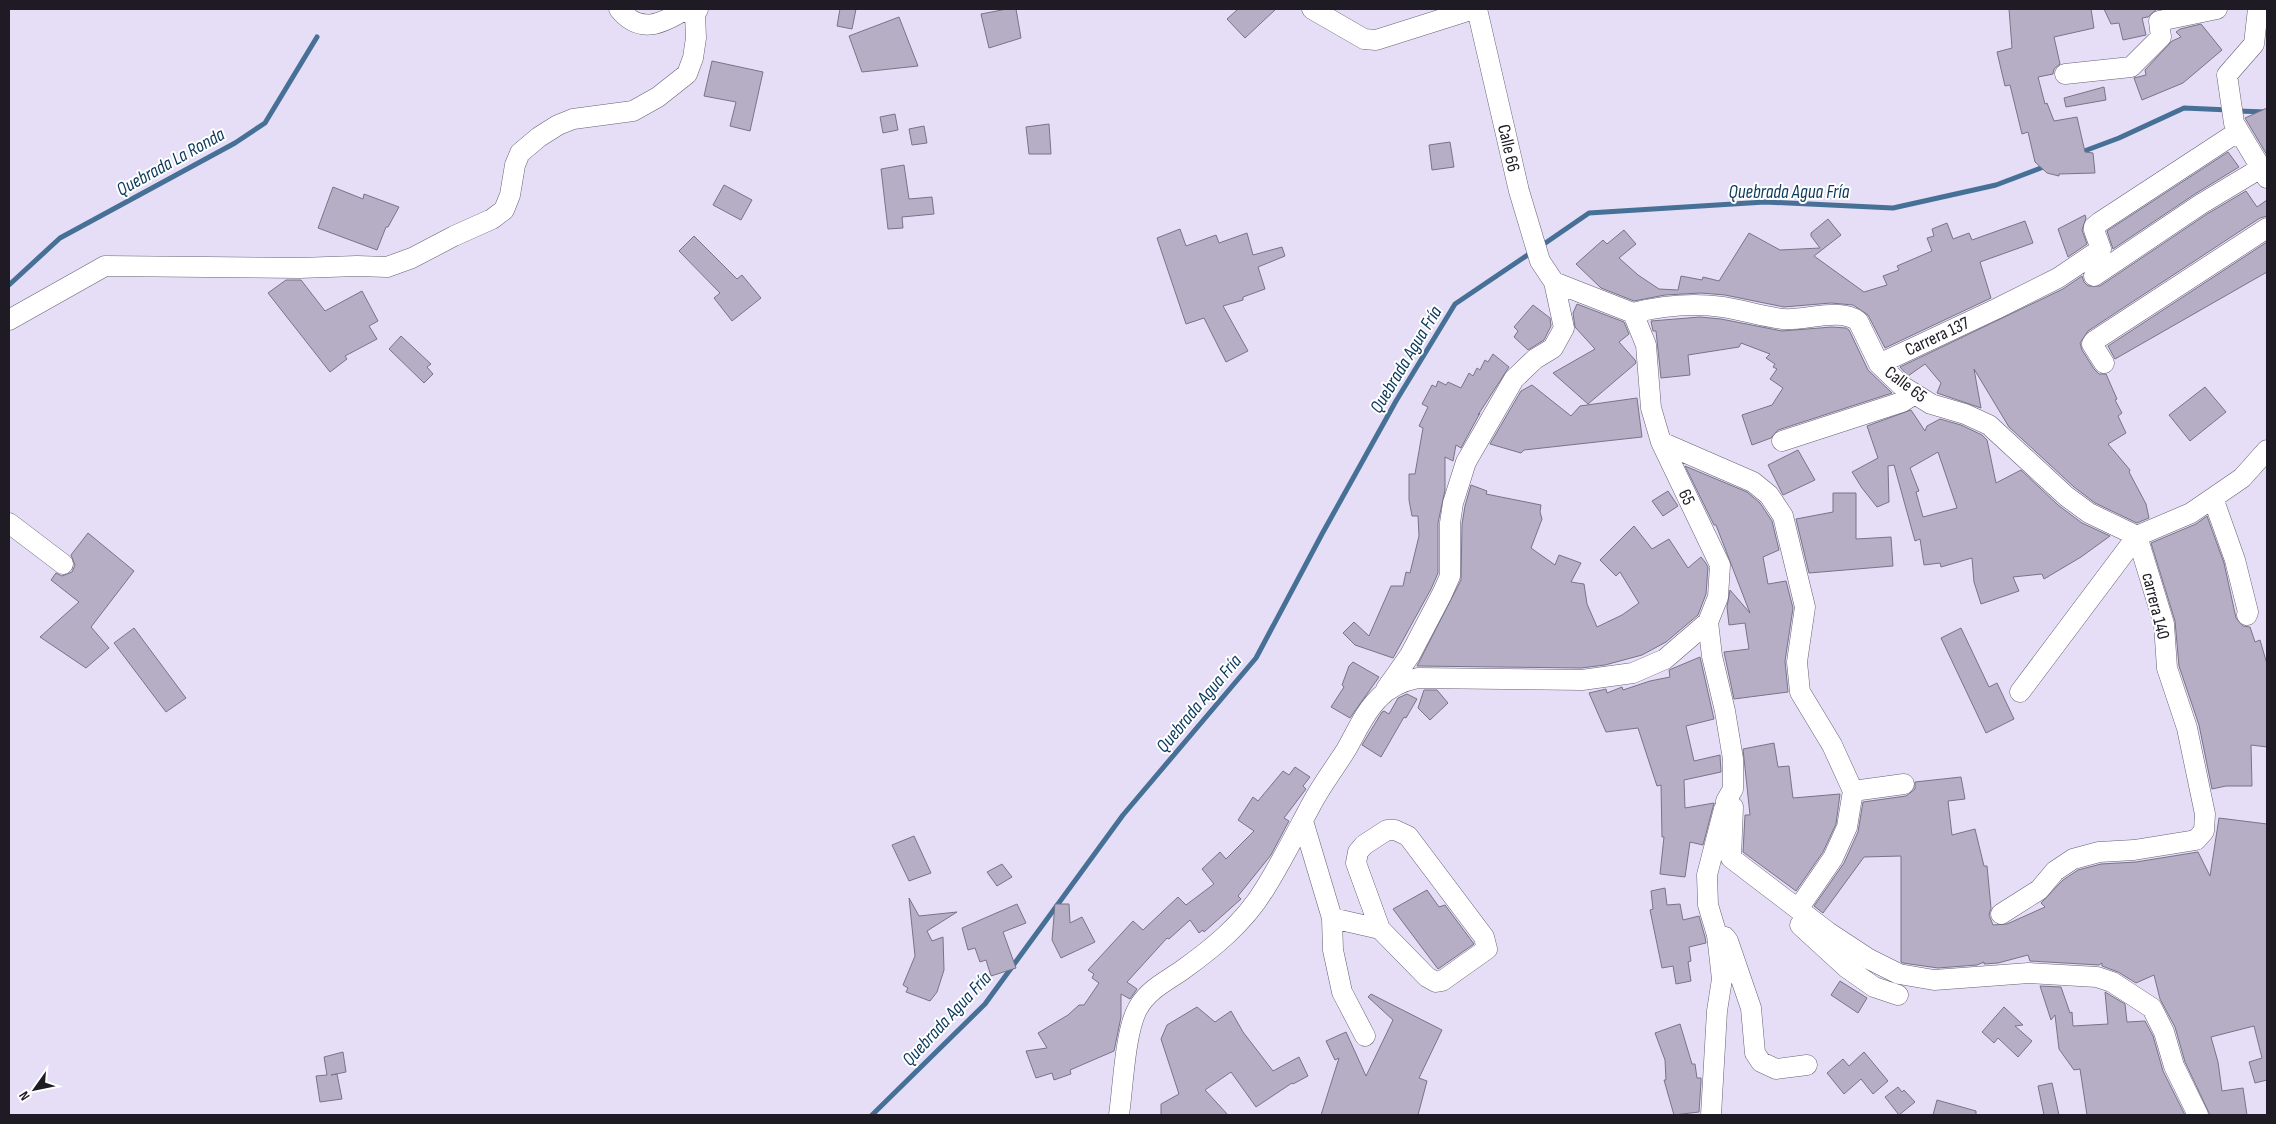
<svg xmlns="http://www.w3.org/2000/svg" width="2276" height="1124" viewBox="0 0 2276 1124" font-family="'Sofia Sans Condensed',sans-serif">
  <rect width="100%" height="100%" fill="#e6def6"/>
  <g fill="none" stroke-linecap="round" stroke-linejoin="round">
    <path stroke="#477096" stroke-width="5" d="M 2237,111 L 2267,112
      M 2079,153 L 2119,138 L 2184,108 L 2229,110
      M 1541,246 L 1589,213 L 1765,202 L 1893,208 L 1996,185 L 2046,166
      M 9,285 L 60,238 L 235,143 L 265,123 L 317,37
      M 872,1115 L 985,1004 L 1123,815 L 1256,658 L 1322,534 L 1396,401 L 1455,304 L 1532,252"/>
  </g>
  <path fill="#b5aec5" stroke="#7a7388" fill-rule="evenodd" d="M 840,9 L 856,9 L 852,29 L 837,26 Z
    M 1007,9 L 1016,9 L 1021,38 L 989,48 L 981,14 Z
    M 1238,9 L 1276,9 L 1245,38 L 1227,19 Z
    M 2009,9 L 2091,9 L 2094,28 L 2054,37 L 2060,64 L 2054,69 L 2053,74 L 2038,77 L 2045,104 L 2047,103 L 2054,121 L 2077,117 L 2085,152 L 2093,153 L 2095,173 L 2059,174 L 2059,176 L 2047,173 L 2035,162 L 2028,132 L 2022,134 L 2010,85 L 2005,86 L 1997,52 L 2012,48 Z
    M 2104,9 L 2157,9 L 2148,17 L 2142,18 L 2146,35 L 2123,40 L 2119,23 L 2111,24 Z
    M 899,17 L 918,66 L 862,72 L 849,36 Z
    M 2201,24 L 2222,50 L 2183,83 L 2142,100 L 2134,78 L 2146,75 L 2145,70 L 2172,41 L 2181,37 L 2176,32 L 2180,29 Z
    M 712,61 L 763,72 L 750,131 L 730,126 L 736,102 L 704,96 Z
    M 2104,87 L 2106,100 L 2066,107 L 2064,98 Z
    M 2267,108 L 2267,155 L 2245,118 Z
    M 895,114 L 898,130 L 883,133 L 880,117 Z
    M 1049,124 L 1051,154 L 1029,154 L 1026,127 Z
    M 924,126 L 927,143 L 912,145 L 909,129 Z
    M 1450,142 L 1454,167 L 1432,170 L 1429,145 Z
    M 2228,152 L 2239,167 L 2195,194 L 2113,249 L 2107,231 Z
    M 904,165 L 909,199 L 932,197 L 934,214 L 902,217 L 903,228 L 888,229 L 881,169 Z
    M 724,185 L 752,200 L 741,220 L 713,205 Z
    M 333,187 L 363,199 L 364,194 L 399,207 L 388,227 L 386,227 L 377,250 L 318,228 Z
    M 2246,191 L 2257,207 L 2267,200 L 2267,216 L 2260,218 L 2088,331 L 2080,343 L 2082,350 L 2094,369 L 2099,374 L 2106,374 L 2117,399 L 2115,400 L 2122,413 L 2118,416 L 2126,433 L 2108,444 L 2130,470 L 2129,472 L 2146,504 L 2149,518 L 2137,523 L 2095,503 L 2074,487 L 2009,427 L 1974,369 L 1981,408 L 1937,393 L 1941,383 L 1925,364 L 1908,376 L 1900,367 L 2063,289 L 2082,276 L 2084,282 L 2088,286 L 2100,286 L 2207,214 Z
    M 2085,215 L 2086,218 L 2082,230 L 2087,244 L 2068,257 L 2058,229 Z
    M 1828,219 L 1841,235 L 1814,256 L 1864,292 L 1887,285 L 1883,276 L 1899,270 L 1897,266 L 1932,251 L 1927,238 L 1934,236 L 1932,229 L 1947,223 L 1953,239 L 1969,233 L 1972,240 L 2025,221 L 2033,243 L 1980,262 L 1991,298 L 1885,348 L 1868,315 L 1853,305 L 1831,303 L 1784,307 L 1725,295 L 1701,293 L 1665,295 L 1634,301 L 1601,288 L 1576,264 L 1603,240 L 1607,244 L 1624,230 L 1636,244 L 1619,258 L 1638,275 L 1659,289 L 1678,290 L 1681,276 L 1702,280 L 1703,277 L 1719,281 L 1749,233 L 1780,250 L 1820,248 L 1811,236 L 1811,233 Z
    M 1180,229 L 1186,246 L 1216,235 L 1219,243 L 1247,233 L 1253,255 L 1282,247 L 1285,256 L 1258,267 L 1265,289 L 1243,297 L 1243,300 L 1223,306 L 1248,351 L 1226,362 L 1204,318 L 1186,324 L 1157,238 Z
    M 694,236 L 737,279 L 742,275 L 761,298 L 732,321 L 714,298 L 720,293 L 679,251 Z
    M 2267,242 L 2267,272 L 2115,359 L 2108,346 Z
    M 286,280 L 301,280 L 325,311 L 362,291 L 378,321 L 369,326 L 377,339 L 345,356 L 347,359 L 330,372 L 268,293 Z
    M 1577,304 L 1624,322 L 1629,334 L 1619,342 L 1635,360 L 1636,363 L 1588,404 L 1553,373 L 1595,349 L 1575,327 L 1573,313 Z
    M 1533,305 L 1550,318 L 1551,326 L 1544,340 L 1528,350 L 1514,337 L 1518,331 L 1514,327 Z
    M 1700,317 L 1721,319 L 1782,331 L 1832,327 L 1846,328 L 1849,330 L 1868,370 L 1892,393 L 1778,430 L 1771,438 L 1752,445 L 1742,415 L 1772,405 L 1783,388 L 1770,379 L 1777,369 L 1773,367 L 1775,364 L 1766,358 L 1770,354 L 1741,343 L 1739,347 L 1688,355 L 1690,375 L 1661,378 L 1656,331 L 1653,331 L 1651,321 Z
    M 401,336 L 431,364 L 427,367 L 433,374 L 424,383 L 389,349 Z
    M 1493,354 L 1509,367 L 1478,415 L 1480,413 L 1461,448 L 1456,445 L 1453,461 L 1445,457 L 1445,490 L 1438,523 L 1438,573 L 1431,589 L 1393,658 L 1355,645 L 1343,633 L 1354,622 L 1369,636 L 1391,586 L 1403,586 L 1406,572 L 1410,573 L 1419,536 L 1418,516 L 1412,516 L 1409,500 L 1409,474 L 1415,474 L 1423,428 L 1419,426 L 1428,407 L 1422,404 L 1432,385 L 1436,387 L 1438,381 L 1446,385 L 1448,382 L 1461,388 L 1469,373 L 1473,376 L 1477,368 L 1480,370 L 1485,360 L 1488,362 Z
    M 1532,385 L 1571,416 L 1580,406 L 1637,398 L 1642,437 L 1524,450 L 1521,453 L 1490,444 L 1521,391 Z
    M 2205,387 L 2226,412 L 2190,441 L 2169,415 Z
    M 1911,410 L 1925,431 L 1927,426 L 1940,419 L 1961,425 L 1982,435 L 1987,440 L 1996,483 L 2021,470 L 2058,505 L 2082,523 L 2110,536 L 2081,557 L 2044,579 L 2042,574 L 2013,577 L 2019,591 L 1981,604 L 1974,582 L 1972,558 L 1941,567 L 1940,563 L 1924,565 L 1920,539 L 1915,541 L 1894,465 L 1888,466 L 1889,502 L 1877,507 L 1862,488 L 1852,472 L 1878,458 L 1867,426 ZM 1938,452 L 1957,508 L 1923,517 L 1916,492 L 1919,491 L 1910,468 Z
    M 1798,450 L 1815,480 L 1783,495 L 1768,465 Z
    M 1685,466 L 1747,492 L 1760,503 L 1772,521 L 1779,550 L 1763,557 L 1768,584 L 1786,581 L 1793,608 L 1785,661 L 1788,692 L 1734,699 L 1724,652 L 1749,649 L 1745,623 L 1729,625 L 1727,607 L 1730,590 L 1750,613 L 1716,525 L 1714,525 Z
    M 1471,485 L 1487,491 L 1486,494 L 1541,505 L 1540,512 L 1542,519 L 1531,548 L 1555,565 L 1559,555 L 1581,563 L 1571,582 L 1584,584 L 1587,604 L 1597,627 L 1622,615 L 1639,603 L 1620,572 L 1616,576 L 1600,560 L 1634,526 L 1652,549 L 1669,539 L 1688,568 L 1701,557 L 1705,562 L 1708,567 L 1706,594 L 1698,615 L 1666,642 L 1642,655 L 1605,665 L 1581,668 L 1417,666 L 1461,580 L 1462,524 L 1465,506 Z
    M 1668,491 L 1678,506 L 1663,516 L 1652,501 Z
    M 1833,493 L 1856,493 L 1856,539 L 1891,537 L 1893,566 L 1809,573 L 1796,519 L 1833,512 Z
    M 2207,516 L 2224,563 L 2236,618 L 2243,626 L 2250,627 L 2255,642 L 2260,640 L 2267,664 L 2267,747 L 2251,745 L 2252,786 L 2226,786 L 2212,789 L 2199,725 L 2179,666 L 2175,621 L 2151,543 L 2196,524 Z
    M 88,533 L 134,571 L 91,627 L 109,648 L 86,668 L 40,637 L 79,602 L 51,580 L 56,573 L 62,576 L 72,572 L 75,565 L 71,555 Z
    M 134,628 L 186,698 L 166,712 L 114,643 Z
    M 1961,628 L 1989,687 L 1997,683 L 2014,719 L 1986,733 L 1941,638 Z
    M 1700,657 L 1714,719 L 1686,726 L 1694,761 L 1720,755 L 1721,772 L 1684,780 L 1685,808 L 1714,803 L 1703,845 L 1690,842 L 1685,877 L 1660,874 L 1664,837 L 1662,837 L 1661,785 L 1657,786 L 1638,728 L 1606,732 L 1589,693 L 1606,689 L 1607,693 L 1622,687 L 1623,690 L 1650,681 L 1670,677 L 1669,670 Z
    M 1353,662 L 1379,677 L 1350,718 L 1331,707 L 1344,687 L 1342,685 L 1349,666 Z
    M 1424,690 L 1437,690 L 1448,703 L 1430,720 L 1418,708 Z
    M 1407,694 L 1417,699 L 1406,718 L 1404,717 L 1381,757 L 1362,745 L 1382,712 L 1384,711 L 1389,714 L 1398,698 Z
    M 1774,743 L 1778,767 L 1789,766 L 1793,798 L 1840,794 L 1836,824 L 1823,852 L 1796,891 L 1743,852 L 1745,815 L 1750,815 L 1743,749 Z
    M 1295,767 L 1310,777 L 1303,786 L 1306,789 L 1284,818 L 1289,821 L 1271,855 L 1238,896 L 1241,899 L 1204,932 L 1203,930 L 1199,933 L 1190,920 L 1169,939 L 1167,938 L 1127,982 L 1137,989 L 1130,999 L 1121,994 L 1121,1017 L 1114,1051 L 1070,1070 L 1071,1074 L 1054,1080 L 1052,1073 L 1036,1078 L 1026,1051 L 1047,1048 L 1038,1033 L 1068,1015 L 1079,1005 L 1084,1005 L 1099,983 L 1092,978 L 1094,974 L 1088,970 L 1133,921 L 1143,930 L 1178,897 L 1186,905 L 1214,884 L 1202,869 L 1220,852 L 1226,859 L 1254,831 L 1238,820 L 1253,797 L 1258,801 L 1283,771 L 1289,775 Z
    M 1961,777 L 1965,799 L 1948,801 L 1952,835 L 1975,829 L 1984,866 L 1987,866 L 1991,908 L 1989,915 L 1993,925 L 2007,924 L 2045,907 L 2041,903 L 2063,880 L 2078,870 L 2101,864 L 2136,862 L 2198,852 L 2210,876 L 2219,818 L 2267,824 L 2267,1080 L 2255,1083 L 2249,1062 L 2262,1058 L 2254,1026 L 2211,1037 L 2218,1062 L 2222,1091 L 2243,1088 L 2247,1115 L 2210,1115 L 2185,1062 L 2175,1027 L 2160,999 L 2154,975 L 2136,983 L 2118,972 L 2102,966 L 2102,963 L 2099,965 L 2030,961 L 2028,955 L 1998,963 L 1984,964 L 1984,962 L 1977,965 L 1938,968 L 1903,963 L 1901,962 L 1901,856 L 1864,857 L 1823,913 L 1814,906 L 1844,863 L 1858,832 L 1863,802 L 1906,796 L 1915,789 L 1915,782 Z
    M 914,836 L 931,873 L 909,881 L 892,845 Z
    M 1002,864 L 1012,877 L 997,886 L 987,872 Z
    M 1665,888 L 1667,905 L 1680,904 L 1683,920 L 1699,916 L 1705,937 L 1706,943 L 1689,947 L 1691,961 L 1688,962 L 1691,981 L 1676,984 L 1673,966 L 1662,968 L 1650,910 L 1653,909 L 1651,891 Z
    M 1427,890 L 1439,907 L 1445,905 L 1474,944 L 1438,969 L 1393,909 Z
    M 909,898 L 919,916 L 957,912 L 927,931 L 932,941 L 943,937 L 944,970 L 937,992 L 930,1001 L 906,992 L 908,988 L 903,985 L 915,956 Z
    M 1017,904 L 1026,923 L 1003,932 L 1016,968 L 991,976 L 986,960 L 980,962 L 975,948 L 968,950 L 962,928 Z
    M 1055,904 L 1069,904 L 1070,923 L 1082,917 L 1095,942 L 1061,958 L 1052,940 Z
    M 1840,981 L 1867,998 L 1858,1013 L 1831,995 Z
    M 2040,986 L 2061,987 L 2070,1013 L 2072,1012 L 2073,1026 L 2108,1024 L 2105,992 L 2125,1004 L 2127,1022 L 2145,1021 L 2153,1036 L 2163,1071 L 2185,1115 L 2087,1115 L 2080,1069 L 2074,1070 L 2059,1049 L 2055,1015 L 2051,1020 Z
    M 1371,994 L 1442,1030 L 1419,1078 L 1427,1081 L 1418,1115 L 1321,1115 L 1339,1058 L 1335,1060 L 1326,1041 L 1346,1032 L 1366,1076 L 1393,1020 L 1368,997 Z
    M 1197,1007 L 1215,1022 L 1231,1011 L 1243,1032 L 1273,1071 L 1299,1057 L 1308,1076 L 1293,1084 L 1292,1083 L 1256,1107 L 1231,1072 L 1205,1090 L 1228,1115 L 1161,1115 L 1161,1104 L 1179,1094 L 1161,1039 L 1167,1025 Z
    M 2004,1007 L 2023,1025 L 2015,1026 L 2032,1041 L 2018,1057 L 1998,1038 L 1994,1043 L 1982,1032 Z
    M 1680,1024 L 1692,1064 L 1695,1064 L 1697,1078 L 1701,1078 L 1701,1082 L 1699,1112 L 1674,1115 L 1664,1080 L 1666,1080 L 1665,1060 L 1655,1033 Z
    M 343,1052 L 346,1072 L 331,1075 L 337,1074 L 342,1099 L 320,1102 L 316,1076 L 327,1075 L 324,1057 Z
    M 1864,1052 L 1888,1081 L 1873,1094 L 1861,1079 L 1844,1094 L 1827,1073 L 1843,1059 L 1849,1066 Z
    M 2052,1083 L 2059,1115 L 2044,1115 L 2038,1086 Z
    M 1898,1087 L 1902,1092 L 1904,1090 L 1915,1102 L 1899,1115 L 1885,1097 Z
    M 1937,1100 L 1976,1111 L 1976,1115 L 1933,1115 Z"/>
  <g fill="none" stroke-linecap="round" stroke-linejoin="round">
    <g stroke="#676075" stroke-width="21">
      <path id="minor" d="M 619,9 C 640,35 662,24 686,9
        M 1312,9 L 1364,39 L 1376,40 L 1474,9
        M 2258,9 L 2254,44 L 2227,75 L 2234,123 L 2267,178
        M 2065,74 L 2131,67 L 2161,37 L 2159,21 L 2217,9
        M 2094,276 L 2201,204 L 2261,168
        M 1633,313 C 1661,306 1694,303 1723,307 C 1743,310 1763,317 1783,319 C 1806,321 1839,307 1858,321 L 1879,364 L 1902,386 L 1931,404 L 1965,414 L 1989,425 L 2066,496 L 2089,513 L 2137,536 L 2020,692
        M 9,320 L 105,266 L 299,268 L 357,266 L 387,267 L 412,258 L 454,236 L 492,219 L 504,210 L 510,195 L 515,165 L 520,153 L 539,137 L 558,125 L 573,119 L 633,111 L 658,97 L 687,74 L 693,58 L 696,38 L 695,14 L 698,9
        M 2104,363 L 2092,344 L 2094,341 L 2267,228
        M 1879,364 L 1996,309 L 2058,278 L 2101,249 L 2094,230 L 2094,227 L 2100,222 L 2239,131
        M 1782,441 L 1902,402 L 1915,394
        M 1661,442 L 1753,482 L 1769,495 L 1783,516 L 1805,607 L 1797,662 L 1800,692 L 1832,745 L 1853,791 L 1847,827 L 1833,858 L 1798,909
        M 2213,498 L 2235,560 L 2248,612 L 2247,615
        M 9,523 L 63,564
        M 1708,622 L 1712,656 L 1725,711 L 1733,759 L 1733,789 L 1726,801 L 1733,807 L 1731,858 L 1828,932 L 1869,959 L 1899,974 L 1934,980 L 2029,973 L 2097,977 L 2112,982 L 2152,1008 L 2164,1032 L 2174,1066 L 2198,1115
        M 1386,689 L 1410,655 L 1442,594 L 1450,576 L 1450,523 L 1453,503 L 1466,462 L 1514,379 L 1535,359 L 1553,348 L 1564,328 L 1554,282 L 1540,261 L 1519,191 L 1477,9
        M 1853,791 L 1904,784
        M 1303,821 L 1332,918 L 1333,950 L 1342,992 L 1365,1036
        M 2001,914 L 2039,890 L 2055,871 L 2073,859 L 2099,852 L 2134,850 L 2196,840 L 2204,831 L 2205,814 L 2187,728 L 2167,668 L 2164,624 L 2137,536 L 2191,513 L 2242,478 L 2267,450
        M 1332,918 L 1380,929 L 1427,977 L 1436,982 L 1442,981 L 1487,949 L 1484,937 L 1408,836 L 1395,830 L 1387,830 L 1364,845 L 1358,852 L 1356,863 L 1380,929
        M 1800,925 L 1847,968 L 1874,987 L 1898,995
        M 1725,937 L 1728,941 L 1751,1008 L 1755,1053 L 1761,1062 L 1776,1069 L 1807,1065
        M 1119,1115 C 1123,1088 1125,1030 1138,1008 C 1148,990 1165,982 1181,971 C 1212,949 1244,923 1264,890 C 1281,863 1295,835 1310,807 C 1320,787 1334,769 1346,750 C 1356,733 1364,713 1378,699 C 1388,688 1403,681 1418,678 L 1582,680 L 1633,673 L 1665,659 L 1708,622 L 1718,597 L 1720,565 L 1661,442 L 1651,408 L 1646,345 L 1633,313 L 1554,282
        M 1711,1115 L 1717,1011 L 1722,979 L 1717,935 L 1708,905 L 1707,875 L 1724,809"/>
    </g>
    <use href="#minor" stroke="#fff" stroke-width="20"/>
  </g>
  <g text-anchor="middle" stroke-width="4" stroke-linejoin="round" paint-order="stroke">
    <g font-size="18" fill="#1e1b24" stroke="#fff">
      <text transform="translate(1509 148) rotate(77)" y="6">Calle 66</text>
      <text transform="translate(1937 336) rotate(-25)" y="6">Carrera 137</text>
      <text transform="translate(1906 384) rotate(37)" y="6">Calle 65</text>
      <text transform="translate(1687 497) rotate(65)" y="6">65</text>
      <text transform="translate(2156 606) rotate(76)" y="6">carrera 140</text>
    </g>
    <g font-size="19" font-style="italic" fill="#0a395b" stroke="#fff">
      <text transform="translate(170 161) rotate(-29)" y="7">Quebrada La Ronda</text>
      <text x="1789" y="198">Quebrada Agua Fría</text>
      <text transform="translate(1405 359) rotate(-59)" y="7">Quebrada Agua Fría</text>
      <text transform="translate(1198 703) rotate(-50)" y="7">Quebrada Agua Fría</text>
      <text transform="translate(946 1018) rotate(-47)" y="7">Quebrada Agua Fría</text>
    </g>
  </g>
  <rect width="2276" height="1124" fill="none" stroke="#1e1b24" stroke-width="20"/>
  <g transform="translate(35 1089) rotate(237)" stroke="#ffffff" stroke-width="4" paint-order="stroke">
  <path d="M0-4L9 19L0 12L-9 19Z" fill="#1e1b24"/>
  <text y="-8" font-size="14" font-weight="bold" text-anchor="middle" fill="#1e1b24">N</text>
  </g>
</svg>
